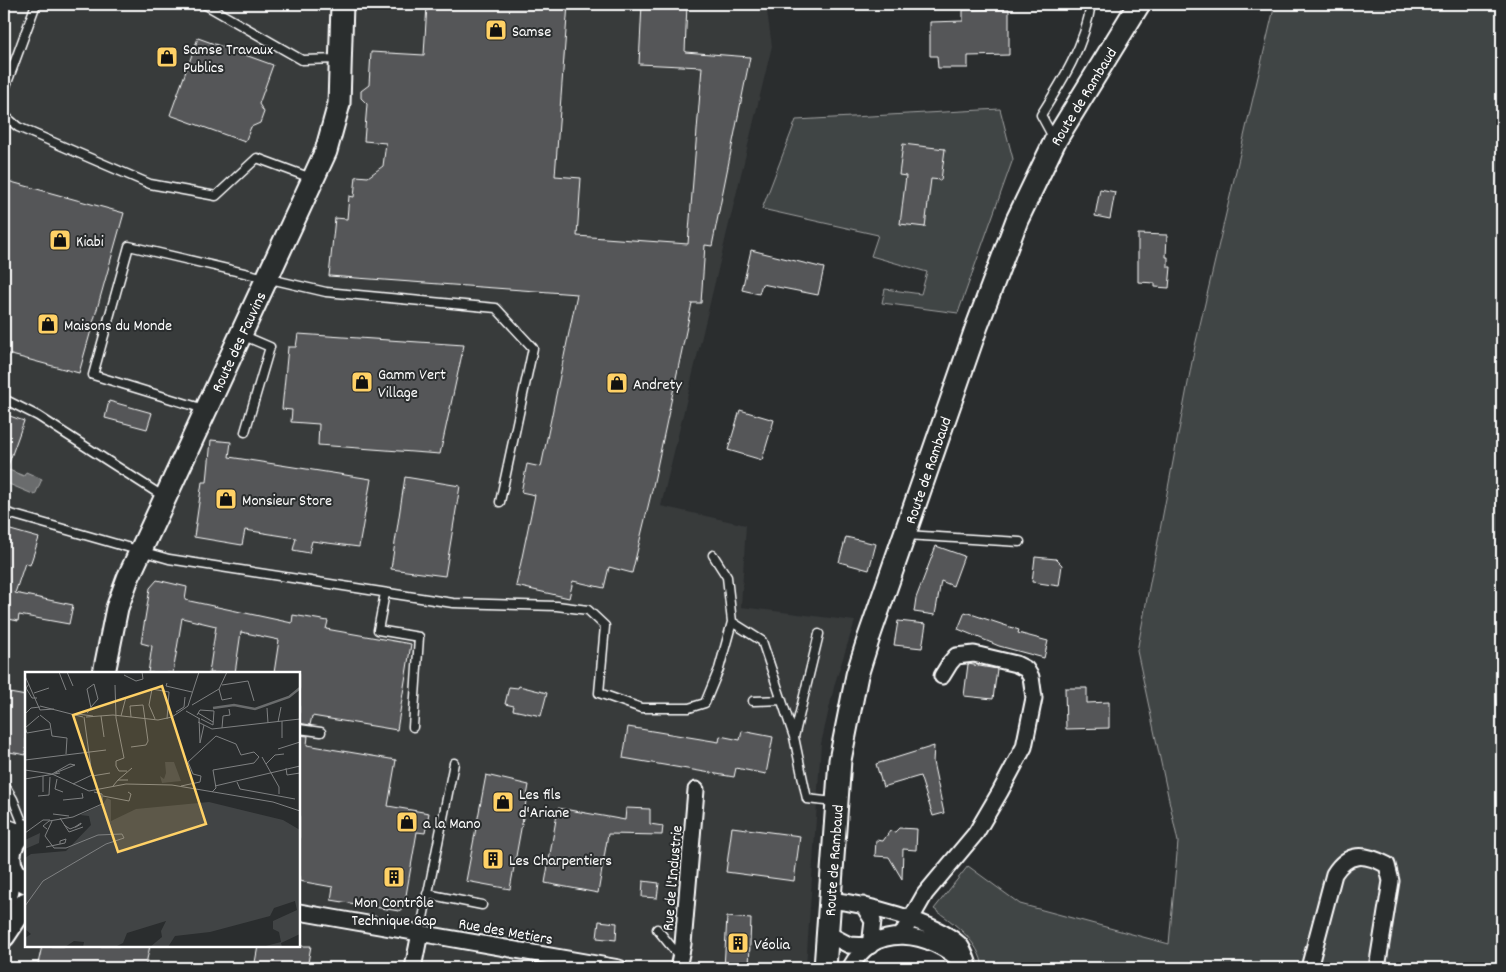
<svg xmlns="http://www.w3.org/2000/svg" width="1506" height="972" viewBox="0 0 1506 972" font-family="Dekko,sans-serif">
  <rect width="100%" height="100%" fill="#2a2d2e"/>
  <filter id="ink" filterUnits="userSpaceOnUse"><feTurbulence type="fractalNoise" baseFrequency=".02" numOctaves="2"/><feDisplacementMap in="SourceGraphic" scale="10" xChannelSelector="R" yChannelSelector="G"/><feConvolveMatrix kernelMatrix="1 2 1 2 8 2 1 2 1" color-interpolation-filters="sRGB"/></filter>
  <g filter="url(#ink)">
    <path fill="#373a3b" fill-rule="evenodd" d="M 4,4 L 766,4 L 772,46 L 661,506 L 746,525 L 741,607 L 855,621 L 835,683 L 821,744 L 806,968 L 4,968 ZM 26,673 L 299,673 L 299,946 L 26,946 Z"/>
    <path fill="#414445" stroke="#a0a2a2" d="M 1275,4 L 1502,4 L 1502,968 L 983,968 C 980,942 954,923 934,909 L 968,866 L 1020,904 L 1169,944 L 1178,842 L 1137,651 L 1195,346 Z
      M 1000,109 L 1013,159 L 958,313 L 882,303 L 885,289 L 921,294 L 927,272 L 871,256 L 878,235 L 762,209 L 796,120 Z"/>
    <path fill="#6a6c6d" stroke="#a6a7a7" d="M 9,470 L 24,476 L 26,472 L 42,479 L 35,495 L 4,482 Z"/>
    <path fill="#555758" stroke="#fff" d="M 427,4 L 568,4 L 555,176 L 581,178 L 577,236 L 688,244 L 702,67 L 639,64 L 642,4 L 687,4 L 685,52 L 750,57 L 712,246 L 705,245 L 701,303 L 692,303 L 653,486 L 632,573 L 609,567 L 604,588 L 573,581 L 569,598 L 516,586 L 535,495 L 521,492 L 527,464 L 541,467 L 577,294 L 329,276 L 335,218 L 347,219 L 349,196 L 354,197 L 356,176 L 368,177 L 383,166 L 386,143 L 364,141 L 367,104 L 361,98 L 361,91 L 369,85 L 371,52 L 424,55 Z
      M 1009,9 L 1009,55 L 968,56 L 968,68 L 938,68 L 937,56 L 930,56 L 930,22 L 963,21 L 963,10 Z
      M 198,38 L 273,65 L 259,104 L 264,112 L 260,123 L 251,127 L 245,142 L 170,115 Z
      M 903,144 L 945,149 L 941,180 L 931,179 L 925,227 L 900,224 L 906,176 L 899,175 Z
      M 4,180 L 124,213 L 79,373 L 4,353 Z
      M 1100,189 L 1115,192 L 1110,219 L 1095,216 Z
      M 1138,234 L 1167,235 L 1166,257 L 1168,257 L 1168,267 L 1171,267 L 1169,288 L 1155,287 L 1155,283 L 1138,282 Z
      M 751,250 L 824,268 L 818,295 L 762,284 L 759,294 L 742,290 Z
      M 298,334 L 464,345 L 440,454 L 318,445 L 319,424 L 291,422 L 292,410 L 282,409 L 288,347 L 296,347 Z
      M 109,401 L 152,413 L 147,429 L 105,418 Z
      M 740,410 L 774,420 L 762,460 L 728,450 Z
      M 4,414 L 24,421 L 6,471 L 4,470 Z
      M 211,440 L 231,442 L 229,457 L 371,479 L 359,547 L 312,541 L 309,553 L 293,550 L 296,538 L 245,530 L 242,545 L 194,537 L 202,482 L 207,482 Z
      M 405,477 L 460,486 L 445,576 L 391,569 Z
      M 7,529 L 39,538 L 30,565 L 25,563 L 15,593 L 73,605 L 69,624 L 19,615 L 18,621 L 4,618 L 4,540 Z
      M 846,537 L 876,544 L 869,570 L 839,562 Z
      M 936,546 L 964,556 L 953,586 L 941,581 L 935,615 L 914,612 L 916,598 Z
      M 1035,557 L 1056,559 L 1062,565 L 1059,586 L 1032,582 Z
      M 157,580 L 187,587 L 185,600 L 292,623 L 293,615 L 328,621 L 326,629 L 411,644 L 397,730 L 312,716 L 310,725 L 299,723 L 299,673 L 274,673 L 279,640 L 241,632 L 235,673 L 209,673 L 216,626 L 182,618 L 173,673 L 148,673 L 152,646 L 141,643 L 150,588 Z
      M 965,612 L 1019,630 L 1018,633 L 1048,641 L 1044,658 L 999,646 L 958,629 Z
      M 898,621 L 926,624 L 922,648 L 894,645 Z
      M 968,664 L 997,669 L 993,699 L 964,696 Z
      M 519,686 L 547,693 L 541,716 L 513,710 L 514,706 L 505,704 L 509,687 L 518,688 Z
      M 1065,688 L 1087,688 L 1087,703 L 1109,702 L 1109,728 L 1066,729 Z
      M 4,692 L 26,696 L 26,755 L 4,751 Z
      M 628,727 L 719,742 L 720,736 L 740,740 L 742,731 L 773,737 L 766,774 L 736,768 L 734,777 L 623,758 Z
      M 299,735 L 308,736 L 307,745 L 396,760 L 388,806 L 429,813 L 425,833 L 417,832 L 404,907 L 399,911 L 331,900 L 333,887 L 299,881 Z
      M 934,746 L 933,762 L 944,813 L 933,816 L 920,776 L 883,787 L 876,764 Z
      M 486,775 L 529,785 L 510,889 L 466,881 Z
      M 558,808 L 625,820 L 626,808 L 650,809 L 650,824 L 663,826 L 662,835 L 608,834 L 598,893 L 545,883 Z
      M 732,827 L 800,836 L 794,881 L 726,872 Z
      M 899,828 L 917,829 L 916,850 L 903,849 L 902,879 L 889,857 L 875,856 L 876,840 L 883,841 L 890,831 L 895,832 Z
      M 643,881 L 659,883 L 657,898 L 642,897 Z
      M 727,917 L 751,919 L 749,968 L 724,968 Z
      M 599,921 L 617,923 L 616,940 L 597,938 Z
      M 42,946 L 150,946 L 145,968 L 37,968 Z
      M 258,946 L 311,946 L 307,968 L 254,968 Z"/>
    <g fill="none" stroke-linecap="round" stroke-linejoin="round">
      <g stroke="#fff" stroke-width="11">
        <path id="lane" d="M 204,4 L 302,60 L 340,59
          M 4,91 L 36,4
          M 4,115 L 18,127 L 150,184 L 216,196 L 257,158 L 311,178
          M 1054,139 L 1041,115 C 1063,80 1085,45 1091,4
          M 242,335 L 270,347 L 245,432
          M 4,399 L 38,416 L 164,497
          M 204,409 L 93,375 L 129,246 L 326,292 L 496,308 L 533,348 L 500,502
          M 4,512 L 169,559 L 453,603 L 557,606 L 588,610 L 605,626 L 599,693 L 641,708 L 689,708 L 705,703 L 719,669 L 732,622
          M 906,535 L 1020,542
          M 713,555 L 727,577 L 732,622 L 762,641 L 794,737
          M 385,593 L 378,630 L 419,637 L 413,727
          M 819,634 L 794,737 L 807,799 L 834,802
          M 753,701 L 782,700
          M 299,729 L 321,732
          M 4,784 L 13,799 L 25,829
          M 4,822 L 24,830
          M 427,894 L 482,905
          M 657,929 L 679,956
          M 420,933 L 454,763"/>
      </g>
      <g stroke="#fff" stroke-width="19">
        <path id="street" d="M 830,900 C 864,904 934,921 959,944 C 965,950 967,960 970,968
          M 299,912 L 619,968
          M 828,934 L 849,945 L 870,946 L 873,921 L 863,905
          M 901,936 L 925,894 L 976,833 L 1000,792 L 1024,747 L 1034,698 L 1031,677 L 1026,669 L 1016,664 L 974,654 L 956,656 L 950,663 L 942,676
          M 413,968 L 420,933
          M 678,968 L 683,944 L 696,790
          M 850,968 C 875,921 930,932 963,963
          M 1309,968 L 1334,874 C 1348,852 1364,853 1387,865 L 1391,881 L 1377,968"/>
      </g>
      <g stroke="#fff" stroke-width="25">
        <g id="secondary">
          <path id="s1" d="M 104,673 L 117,608 L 128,578 L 326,151 L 339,104 L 342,4"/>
          <path d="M 26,830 C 6,843 3,870 26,882"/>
          <path d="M 4,910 L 12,868"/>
          <path d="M 4,936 L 26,903"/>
          <path id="s2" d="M 825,968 L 840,760 L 857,675 L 869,637 L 977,326 L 1017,220 L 1055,141 L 1139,4"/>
        </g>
      </g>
      <use href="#lane" stroke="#2a2d2e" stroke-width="8"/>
      <use href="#street" stroke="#2a2d2e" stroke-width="15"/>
      <use href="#secondary" stroke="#2a2d2e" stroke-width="21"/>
    </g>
  </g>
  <defs>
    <g id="shop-square" transform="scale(1.125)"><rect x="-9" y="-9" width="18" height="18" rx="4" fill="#ffd166" stroke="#2a2d2e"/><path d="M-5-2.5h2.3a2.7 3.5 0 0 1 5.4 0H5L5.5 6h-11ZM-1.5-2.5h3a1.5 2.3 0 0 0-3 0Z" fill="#111"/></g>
    <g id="building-square" transform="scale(1.125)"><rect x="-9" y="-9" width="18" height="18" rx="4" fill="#ffd166" stroke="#2a2d2e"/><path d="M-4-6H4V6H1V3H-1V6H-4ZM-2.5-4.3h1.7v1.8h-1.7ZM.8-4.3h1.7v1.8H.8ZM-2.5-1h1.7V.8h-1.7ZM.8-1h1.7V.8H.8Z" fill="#111"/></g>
  </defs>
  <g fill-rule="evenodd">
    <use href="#shop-square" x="496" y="30"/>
    <use href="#shop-square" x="167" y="57"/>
    <use href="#shop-square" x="60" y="240"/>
    <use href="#shop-square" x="48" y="324"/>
    <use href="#shop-square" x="362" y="382"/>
    <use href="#shop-square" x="617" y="383"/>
    <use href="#shop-square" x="226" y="499"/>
    <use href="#shop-square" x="503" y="802"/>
    <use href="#shop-square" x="407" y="822"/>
    <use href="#building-square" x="493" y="859"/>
    <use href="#building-square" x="394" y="877"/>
    <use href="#building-square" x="738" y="943"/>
  </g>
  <g text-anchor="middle" stroke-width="4" stroke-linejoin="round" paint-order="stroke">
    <g font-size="16" fill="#fff" stroke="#2a2d2e" text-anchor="start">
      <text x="512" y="36">Samse</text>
      <text x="183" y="54">Samse Travaux<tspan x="183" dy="18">Publics</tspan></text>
      <text x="76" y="246">Kiabi</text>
      <text x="64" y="330">Maisons du Monde</text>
      <text x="378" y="379">Gamm Vert<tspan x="378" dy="18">Village</tspan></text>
      <text x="633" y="389">Andrety</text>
      <text x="242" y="505">Monsieur Store</text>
      <text x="519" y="799">Les fils<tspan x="519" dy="18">d'Ariane</tspan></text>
      <text x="423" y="828">a la Mano</text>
      <text x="509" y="865">Les Charpentiers</text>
      <text x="394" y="907" text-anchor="middle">Mon Contrôle<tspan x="394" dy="18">Technique Gap</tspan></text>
      <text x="754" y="949">Véolia</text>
    </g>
    <g font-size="16" fill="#fff" stroke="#2a2d2e">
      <text dy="6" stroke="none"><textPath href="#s2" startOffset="918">Route de Rambaud</textPath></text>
      <text dy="6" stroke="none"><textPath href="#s1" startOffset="359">Route des Fauvins</textPath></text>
      <text dy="6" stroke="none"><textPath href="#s2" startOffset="512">Route de Rambaud</textPath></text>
      <text dy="6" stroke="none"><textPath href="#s2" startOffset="108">Route de Rambaud</textPath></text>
      <text transform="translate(671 878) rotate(-85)" y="6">Rue de l'Industrie</text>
      <text transform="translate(506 930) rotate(10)" y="6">Rue des Metiers</text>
    </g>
  </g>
  <g transform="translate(25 672)">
    <rect width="275" height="275" fill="#2a2d2e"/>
    <path d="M 140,90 L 149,90 L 156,109 L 137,111 L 135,104 L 139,107 L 141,101 ZM 82,126 L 86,128 L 86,149 L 111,137 L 184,130 L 258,148 L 275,158 L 275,262 L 256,271 L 257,275 L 237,275 L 256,270 L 254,260 L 248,257 L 248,249 L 272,238 L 270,229 L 249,236 L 245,244 L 185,260 L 150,264 L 143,275 L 125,275 L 137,265 L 136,259 L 141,249 L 102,261 L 98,271 L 90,275 L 58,275 L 59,270 L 49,269 L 40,275 L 0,275 L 0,266 L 6,262 L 0,257 L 0,186 L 6,182 L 41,179 L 66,153 L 64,144 L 55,143 L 78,132 ZM 15,161 L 14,171 L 0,177 L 0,168 Z" fill="#414445"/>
    <path fill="none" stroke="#6a6c6d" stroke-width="2.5" d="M 188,36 L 209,33 L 230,37 L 264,25 L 275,16"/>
    <path fill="none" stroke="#7f8182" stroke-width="1" d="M 34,0 L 41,18M 42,0 L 48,14M 99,3 L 111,9 L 118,7 L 117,0M 0,4 L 15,38 L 29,37M 142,11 L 141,14 L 167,20M 4,12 L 1,16 L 7,26 L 12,26M 90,13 L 91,46 L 99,86 L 91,89 L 91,94 L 94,99 L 102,99M 197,13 L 223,9 L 229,29M 194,17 L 197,28 L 207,26M 9,21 L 24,16M 167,33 L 194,17 L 202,0M 15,34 L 58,45M 242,36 L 243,51M 161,39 L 175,47M 151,40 L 159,35 L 160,25M 62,41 L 66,36 L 62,17 L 69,12 L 73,27 L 66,35M 173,41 L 188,50M 0,42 L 6,36 L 15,35M 52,42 L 68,44M 15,43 L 25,51 L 27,64 L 42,66 L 41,82M 172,43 L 175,38 L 189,39 L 188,53 L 176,47M 76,44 L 79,65M 96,44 L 101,25M 61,45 L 88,43 L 133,48 L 147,45 L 163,34 L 174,0M 106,45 L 105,34 L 118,33 L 123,69 L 121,73 L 106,75M 174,46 L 175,71 L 179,53M 130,47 L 124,33 L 127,17 L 144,20 L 142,47M 257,49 L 257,66M 173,50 L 187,57 L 275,47M 253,50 L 256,35M 0,55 L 2,61 L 25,57M 0,56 L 14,44M 197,56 L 198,44 L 205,43 L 204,37M 253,77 L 275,70M 237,85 L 254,115 L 254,122M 0,88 L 81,78M 241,92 L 250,83 L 259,82M 261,96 L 262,103 L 275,101M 0,98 L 27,102 L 64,119 L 101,112 L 147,113 L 248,130 L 275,139M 27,103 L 27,102 L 43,93 L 45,92 L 50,93 L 30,101M 67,104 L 85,101M 0,107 L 35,101M 32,107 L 30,117 L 38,120M 93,108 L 107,96M 212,110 L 215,117 L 270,127M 48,112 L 67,103 L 59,45M 88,114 L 93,108 L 103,108M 156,114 L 175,110 L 176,104 L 168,102 L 163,90 L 191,64M 190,114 L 275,94M 18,120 L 18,104M 69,120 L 77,122 L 77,132M 187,120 L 191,116 L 188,98 L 229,91 L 234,85 L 229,80 L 216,83 L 211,72 L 191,64M 13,124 L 24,123 L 25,105M 78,124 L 104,129 L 106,122 L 103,120M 38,128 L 58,126 L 57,121M 28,142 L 44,144M 35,146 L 44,160 L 58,155M 39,153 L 45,157 L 50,155 L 51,155 L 56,152 L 56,151 L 50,155M 22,157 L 18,154 L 24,149 L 48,145 L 77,132M 0,161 L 18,148 L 25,148M 21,175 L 40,171 L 41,167 L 35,169 L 35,172M 0,234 L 18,209 L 81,172 L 99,166 L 97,162 L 73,163 L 41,176 L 29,176 L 20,164 L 27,149"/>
    <path fill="#ffd166" fill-opacity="0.15" stroke="#ffd166" stroke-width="2.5" d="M 137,14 L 181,152 L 93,180 L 48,43 Z"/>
    <rect width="275" height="275" fill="none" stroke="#fff" stroke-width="2.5"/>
  </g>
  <rect width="1506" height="972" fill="none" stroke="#2a2d2e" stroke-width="20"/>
  <rect x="10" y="10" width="1486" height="952" fill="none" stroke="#fff" stroke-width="2" filter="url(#ink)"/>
</svg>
